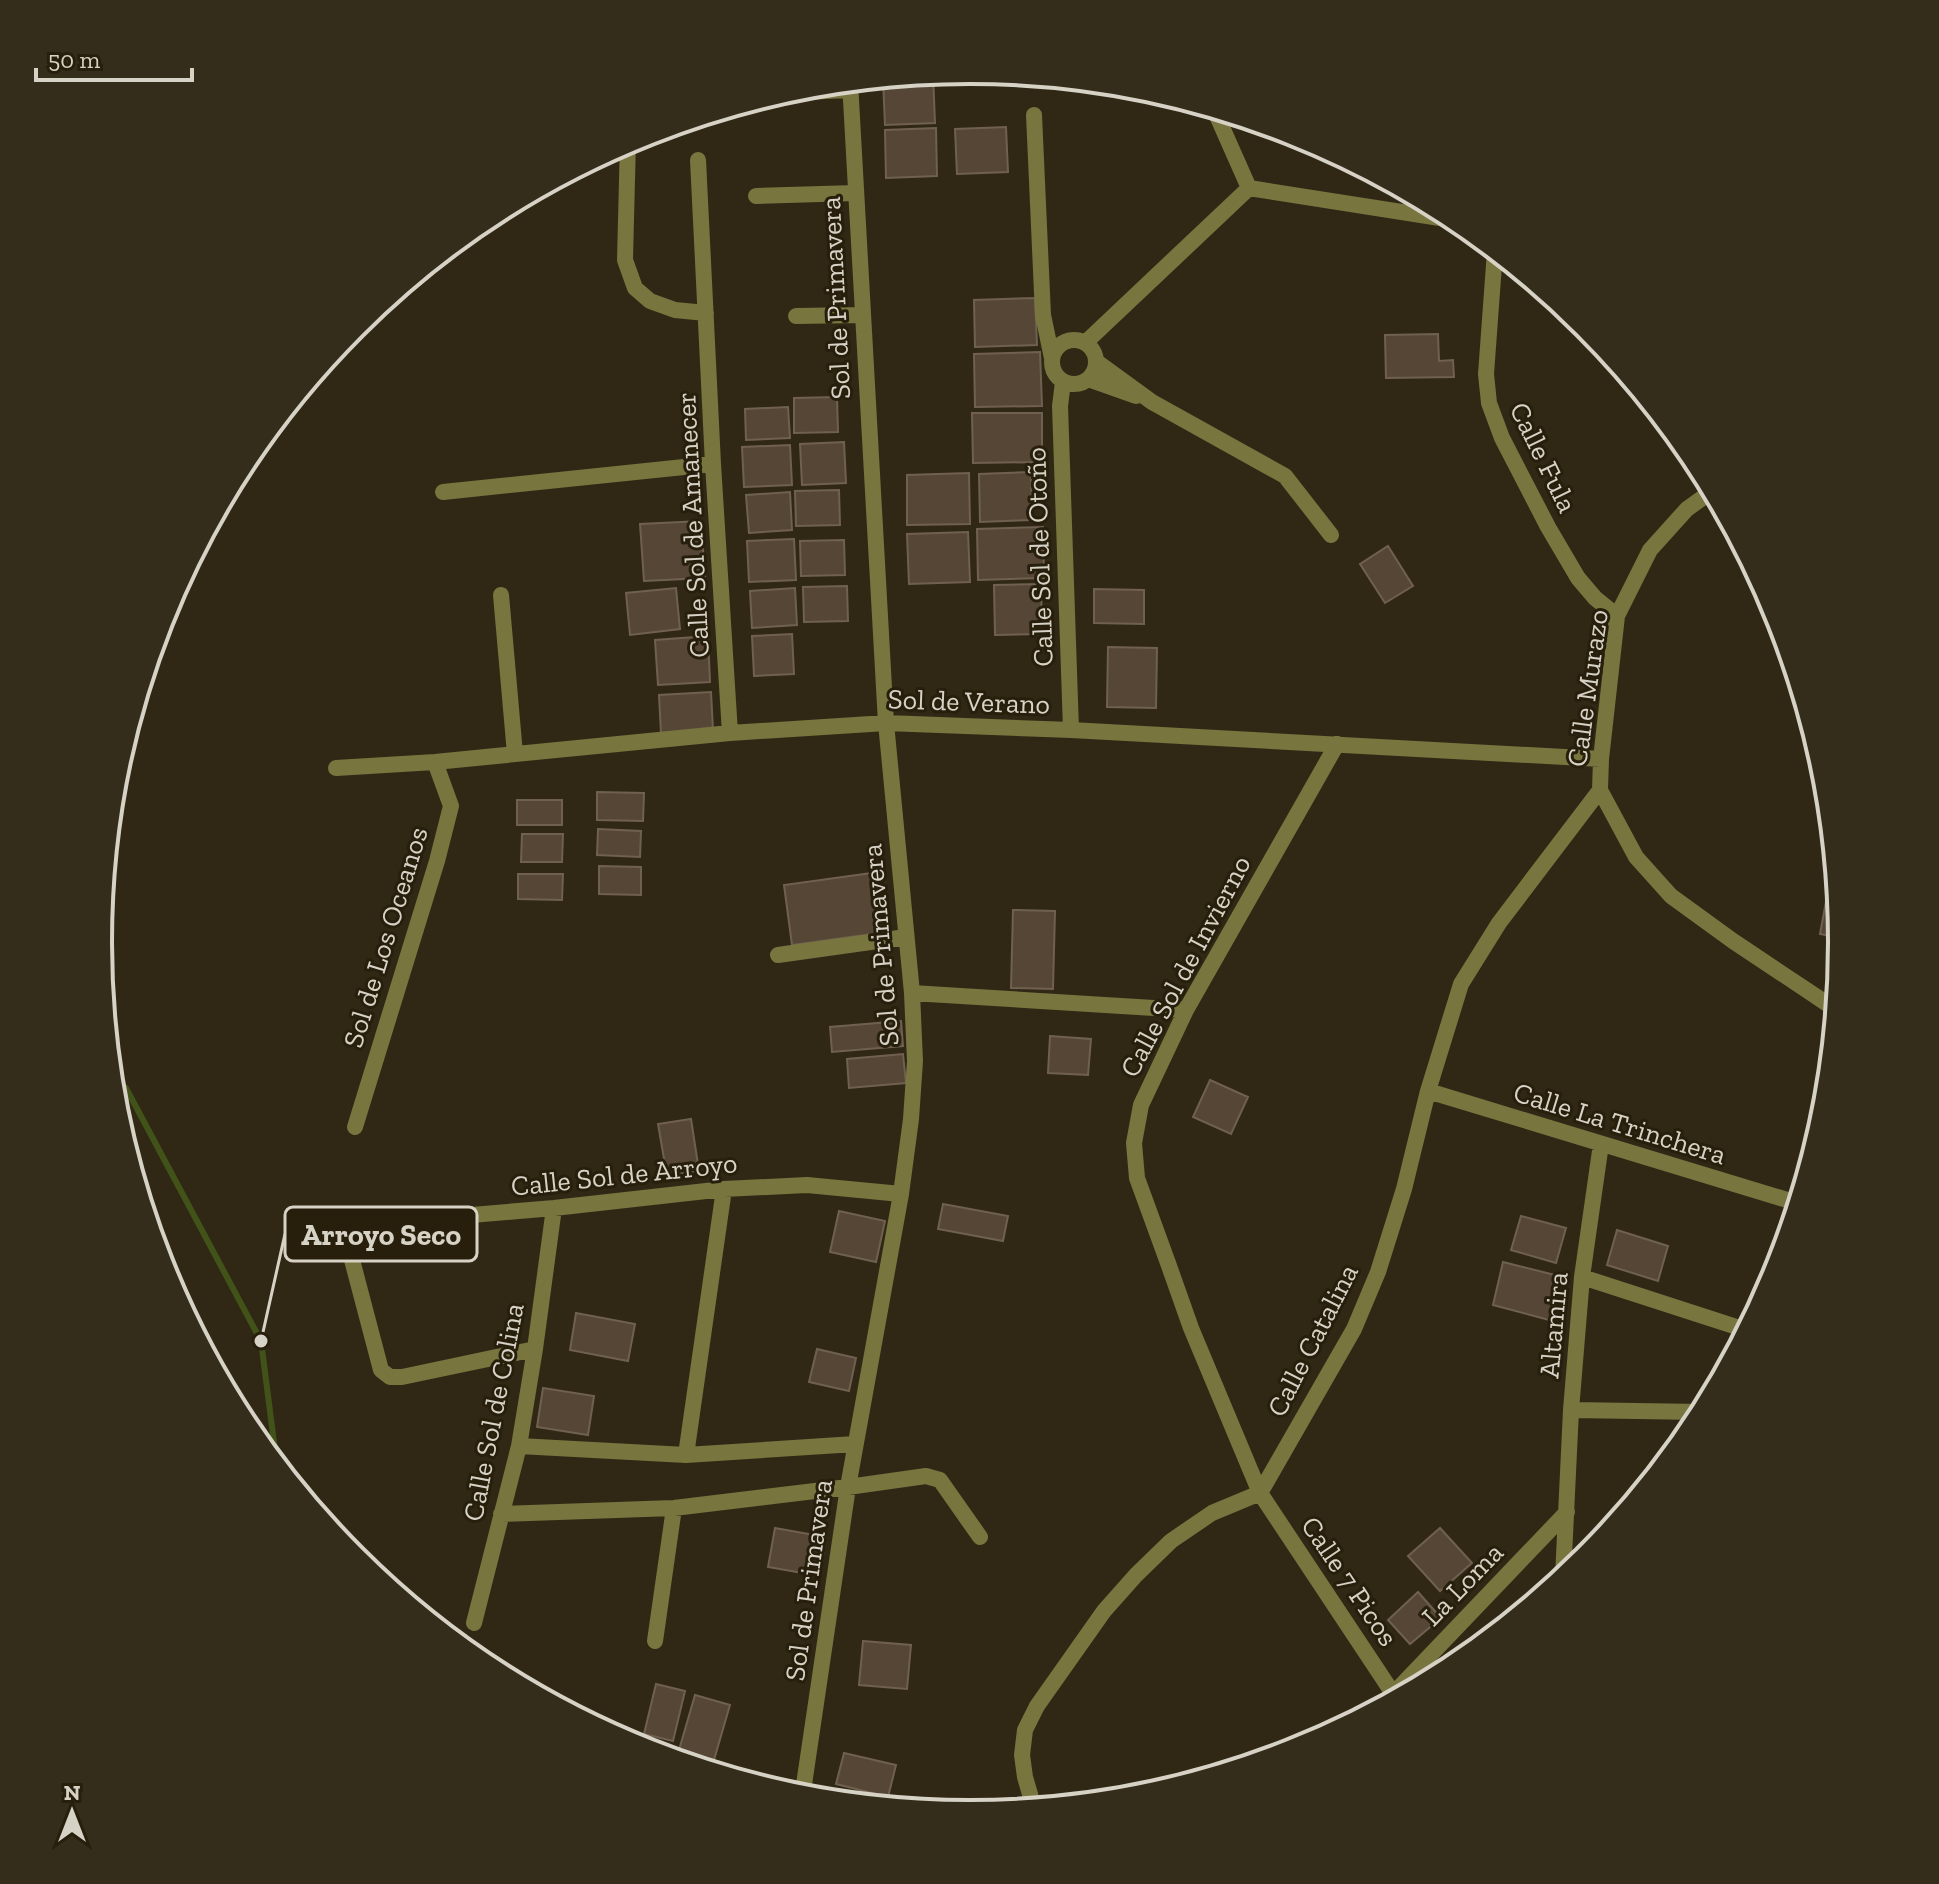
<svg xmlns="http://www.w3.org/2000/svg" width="1939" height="1884" viewBox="0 0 1939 1884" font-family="'Zilla Slab',serif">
  <rect width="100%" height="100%" fill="#302815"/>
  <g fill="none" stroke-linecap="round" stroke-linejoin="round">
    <path stroke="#415318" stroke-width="6" d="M 111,1077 L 126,1088 L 261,1341 L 277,1466"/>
  </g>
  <path fill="#564636" stroke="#70604f" stroke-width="2" d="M 933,74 L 935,123 L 885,125 L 883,79 Z
    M 1006,127 L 1008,172 L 957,174 L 955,129 Z
    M 936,128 L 937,176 L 886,178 L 885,130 Z
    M 1035,298 L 1037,345 L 975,347 L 974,300 Z
    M 1438,334 L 1439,361 L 1453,360 L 1454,377 L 1386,378 L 1385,335 Z
    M 1040,352 L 1042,406 L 975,407 L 974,354 Z
    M 837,397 L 838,432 L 794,433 L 794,398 Z
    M 788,407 L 790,438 L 746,440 L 745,409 Z
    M 972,413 L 1042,413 L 1042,462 L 973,463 Z
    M 844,442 L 846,483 L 802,485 L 800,444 Z
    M 790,445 L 792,485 L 744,487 L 742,447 Z
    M 1031,472 L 1032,520 L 980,522 L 979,474 Z
    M 969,473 L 970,524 L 907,525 L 907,475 Z
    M 839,490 L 840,525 L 796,526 L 795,491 Z
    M 790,492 L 792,530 L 749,533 L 746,495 Z
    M 701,521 L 705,578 L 644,581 L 640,524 Z
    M 1043,527 L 1044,578 L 978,580 L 977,529 Z
    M 968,532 L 970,582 L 909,584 L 907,534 Z
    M 794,539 L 796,580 L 749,582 L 747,541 Z
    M 844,540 L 845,575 L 801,576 L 800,541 Z
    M 1388,546 L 1413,586 L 1385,603 L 1360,564 Z
    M 1041,584 L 1042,634 L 995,635 L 994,585 Z
    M 847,586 L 848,621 L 804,622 L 803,587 Z
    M 676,588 L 680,629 L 630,635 L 626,593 Z
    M 795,588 L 797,625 L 752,628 L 750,591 Z
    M 1094,589 L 1144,590 L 1144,624 L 1094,623 Z
    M 792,634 L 794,674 L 754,676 L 752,636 Z
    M 708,636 L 710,682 L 658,685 L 655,640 Z
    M 1108,647 L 1157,648 L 1156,708 L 1107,707 Z
    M 711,692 L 713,730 L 661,733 L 659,695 Z
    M 597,792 L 644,793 L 643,821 L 597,820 Z
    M 517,800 L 562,800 L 562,825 L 517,825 Z
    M 598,829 L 641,831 L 640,857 L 597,855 Z
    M 522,834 L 563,834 L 562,862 L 521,862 Z
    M 599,866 L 641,867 L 641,895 L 599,894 Z
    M 872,873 L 880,933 L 792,945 L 784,885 Z
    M 518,874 L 563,874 L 562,900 L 518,899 Z
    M 1829,885 L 1836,886 L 1841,938 L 1820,934 Z
    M 1013,910 L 1055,911 L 1053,989 L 1011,988 Z
    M 901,1021 L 903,1046 L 832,1052 L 830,1027 Z
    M 1050,1036 L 1091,1039 L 1088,1075 L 1048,1073 Z
    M 903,1054 L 906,1083 L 849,1088 L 847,1059 Z
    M 1210,1080 L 1248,1097 L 1231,1134 L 1193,1117 Z
    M 691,1119 L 699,1171 L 667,1176 L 658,1124 Z
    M 943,1204 L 1008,1216 L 1003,1241 L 938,1229 Z
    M 839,1211 L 885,1221 L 876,1262 L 830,1252 Z
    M 1521,1216 L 1566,1228 L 1556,1263 L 1511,1250 Z
    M 1617,1230 L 1668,1246 L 1658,1281 L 1607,1265 Z
    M 1503,1262 L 1559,1276 L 1549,1320 L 1493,1305 Z
    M 576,1313 L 635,1324 L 628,1361 L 570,1350 Z
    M 817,1349 L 856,1358 L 849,1391 L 809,1382 Z
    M 543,1388 L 594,1396 L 588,1435 L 537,1427 Z
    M 775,1528 L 826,1537 L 820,1576 L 768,1567 Z
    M 1440,1528 L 1472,1563 L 1440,1591 L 1408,1556 Z
    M 1418,1592 L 1441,1618 L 1410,1644 L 1388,1620 Z
    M 863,1641 L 911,1645 L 907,1689 L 859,1685 Z
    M 656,1684 L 685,1691 L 673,1741 L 644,1734 Z
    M 695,1695 L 730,1705 L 714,1760 L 679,1750 Z
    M 844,1753 L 896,1765 L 888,1797 L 836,1784 Z"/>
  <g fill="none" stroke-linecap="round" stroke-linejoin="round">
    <path stroke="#78753f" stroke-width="16" d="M 777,93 L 850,90
      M 1214,109 L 1249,188
      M 1034,115 L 1043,315 L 1052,358
      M 628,140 L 625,260 L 635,288 L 650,301 L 675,310 L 706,313
      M 698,160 L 713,464 L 730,733
      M 1249,188 L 1459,221
      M 756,196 L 855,193
      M 1495,251 L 1486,374 L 1489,403 L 1502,438 L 1548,527 L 1578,578 L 1595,598 L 1617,616
      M 796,316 L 862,315
      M1052 362a22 22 0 1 1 44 0a22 22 0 1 1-44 0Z
      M 1085,343 L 1249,188
      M 1097,362 L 1152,402 L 1285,476 L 1331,535
      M 1088,379 L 1136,396
      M 1063,382 L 1060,406 L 1071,730
      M 1712,491 L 1687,509 L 1650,550 L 1617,616 L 1601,759 L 1600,790 L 1636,857 L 1671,896 L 1733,941 L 1835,1009
      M 443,492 L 713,464
      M 501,595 L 515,754
      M 147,665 L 203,536
      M 1337,744 L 1186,1010 L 1141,1105 L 1134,1143 L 1137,1178 L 1168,1263 L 1191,1328 L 1260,1493 L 1396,1698
      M 336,768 L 435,762 L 730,733 L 886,723 L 1071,730 L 1601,759
      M 778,955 L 906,937
      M 912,993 L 1186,1010
      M 1428,1091 L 1797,1203
      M 355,1127 L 437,861 L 451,806 L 435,762
      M 1582,1277 L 1746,1330
      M 535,1349 L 402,1377 L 390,1377 L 381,1370 L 347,1241 L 347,1232 L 353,1225 L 554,1208 L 724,1189 L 807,1185 L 901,1194
      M 1571,1410 L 1702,1412
      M 519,1446 L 686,1455 L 855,1444
      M 686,1455 L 724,1189
      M 501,1514 L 674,1508 L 848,1487 L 926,1476 L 940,1480 L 980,1537
      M 1563,1577 L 1571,1410 L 1582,1277 L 1601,1144
      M 474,1623 L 519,1446 L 535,1349 L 554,1208
      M 655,1641 L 674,1508
      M 1394,1693 L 1567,1512
      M 802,1798 L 848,1487 L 901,1194 L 911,1119 L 915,1061 L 912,993 L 886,723 L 850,82
      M 1034,1808 L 1025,1777 L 1022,1755 L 1025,1730 L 1037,1706 L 1104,1611 L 1136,1575 L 1171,1541 L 1212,1513 L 1260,1493 L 1354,1329 L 1378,1272 L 1404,1189 L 1428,1091 L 1461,984 L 1499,923 L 1600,790"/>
  </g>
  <g text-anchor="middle" stroke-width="6" stroke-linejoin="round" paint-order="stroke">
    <g font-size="28" fill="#d7d2c6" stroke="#271f0c">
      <text transform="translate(835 298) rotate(-93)" y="10">Sol de Primavera</text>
      <text transform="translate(1544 457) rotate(64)" y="10">Calle Fula</text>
      <text transform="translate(692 525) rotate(-93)" y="10">Calle Sol de Amanecer</text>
      <text transform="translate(1039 557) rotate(-92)" y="10">Calle Sol de Otoño</text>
      <text transform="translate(1587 688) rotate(-82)" y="10">Calle Murazo</text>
      <text transform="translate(969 701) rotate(2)" y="10">Sol de Verano</text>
      <text transform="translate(385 937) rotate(-73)" y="10">Sol de Los Oceanos</text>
      <text transform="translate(880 945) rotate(-95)" y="10">Sol de Primavera</text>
      <text transform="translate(1185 966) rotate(-62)" y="10">Calle Sol de Invierno</text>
      <text transform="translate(1620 1123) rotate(17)" y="10">Calle La Trinchera</text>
      <text transform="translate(624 1174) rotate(-6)" y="10">Calle Sol de Arroyo</text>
      <text transform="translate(1553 1325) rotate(-85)" y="10">Altamira</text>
      <text transform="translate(1312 1340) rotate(-63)" y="10">Calle Catalina</text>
      <text transform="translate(493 1412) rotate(-79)" y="10">Calle Sol de Colina</text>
      <text transform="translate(808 1580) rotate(-82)" y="10">Sol de Primavera</text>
      <text transform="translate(1350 1581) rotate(56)" y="10">Calle 7 Picos</text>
      <text transform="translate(1462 1584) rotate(-46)" y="10">La Loma</text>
    </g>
  </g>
  <path d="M0 0H1939V1884H0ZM112 942a858 858 0 1 1 1716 0a858 858 0 1 1-1716 0Z" fill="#352d1b" fill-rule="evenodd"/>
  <path fill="none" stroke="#d7d2c6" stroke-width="4" d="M112 942a858 858 0 1 1 1716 0a858 858 0 1 1-1716 0Z"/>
  <path fill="none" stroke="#d7d2c6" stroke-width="3" d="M261 1341L285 1234"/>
  <circle fill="#d7d2c6" stroke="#271f0c" stroke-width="3" cx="261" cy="1341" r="8"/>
  <rect fill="#271f0c" stroke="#d7d2c6" stroke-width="3" x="285" y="1207" width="192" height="54" rx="8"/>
  <g font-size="30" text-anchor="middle" font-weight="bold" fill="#d7d2c6">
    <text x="381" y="1245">Arroyo Seco</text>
  </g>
  <g transform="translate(72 1812)" stroke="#271f0c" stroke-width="6" paint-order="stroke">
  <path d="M0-6L14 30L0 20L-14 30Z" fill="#d7d2c6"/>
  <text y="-12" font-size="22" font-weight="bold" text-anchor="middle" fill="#d7d2c6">N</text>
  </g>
  <path d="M36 68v12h156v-12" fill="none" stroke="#d7d2c6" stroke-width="4"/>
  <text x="48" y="68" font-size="24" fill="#d7d2c6" stroke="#271f0c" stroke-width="6" paint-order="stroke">50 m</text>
</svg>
